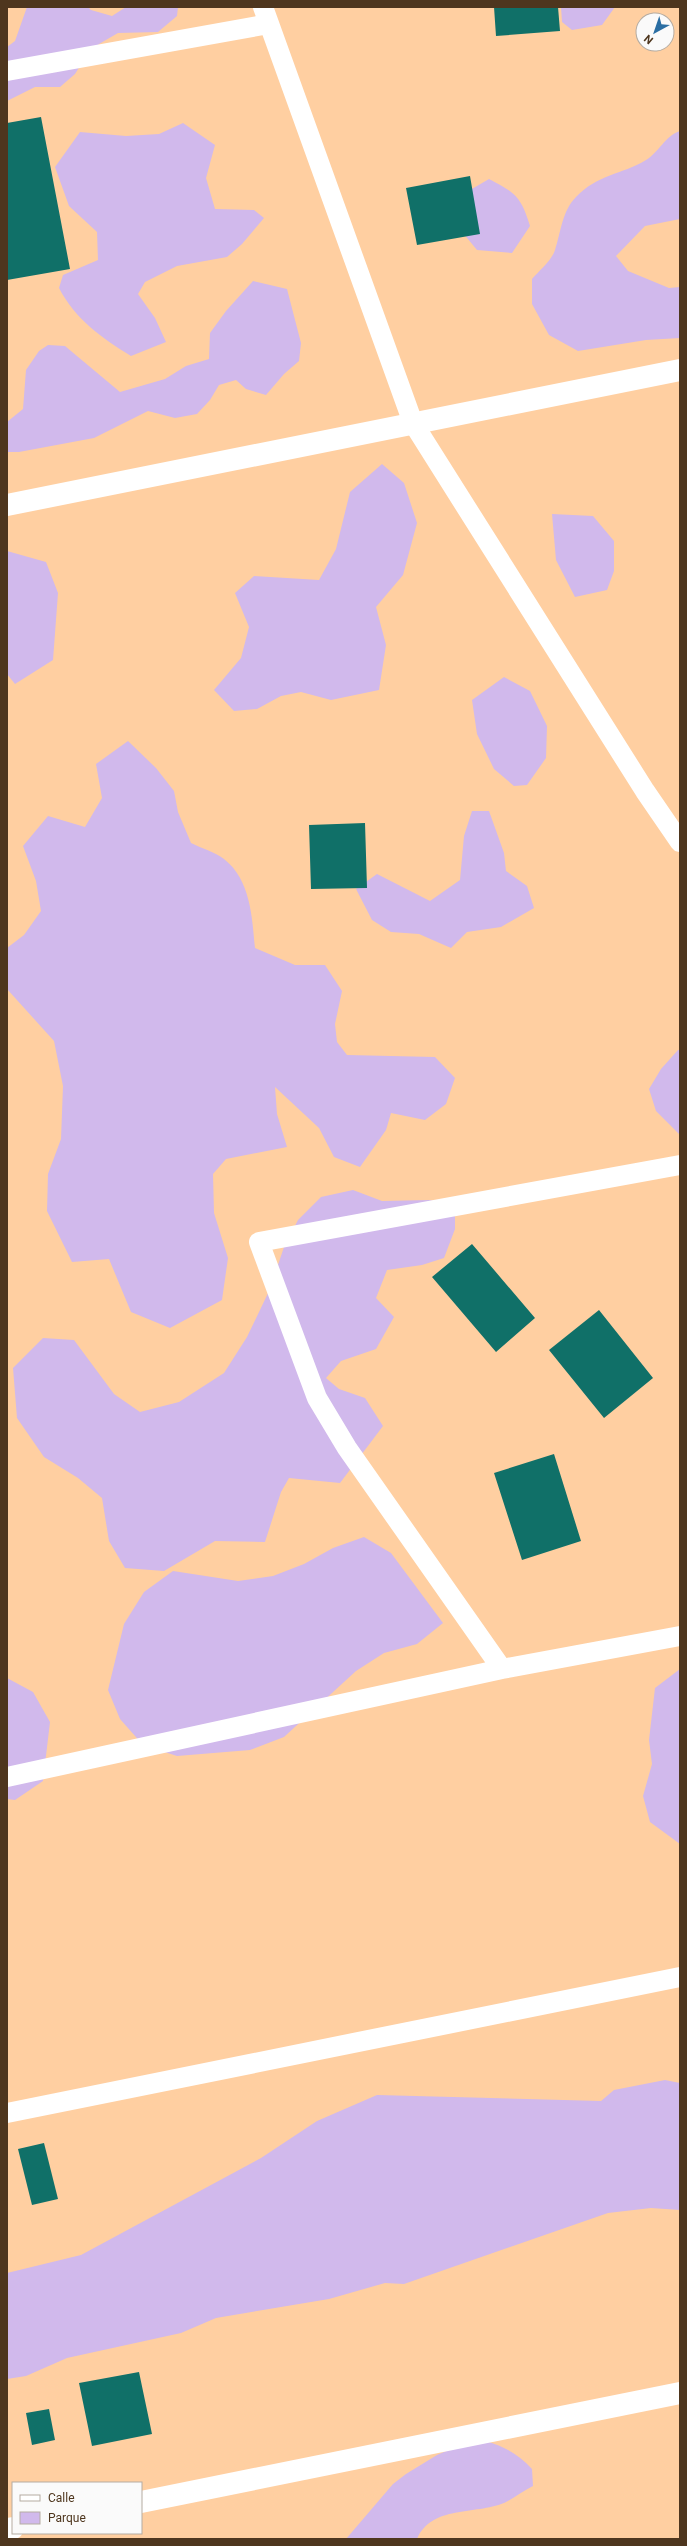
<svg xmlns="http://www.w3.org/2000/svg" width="687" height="2546" viewBox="0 0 687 2546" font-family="Roboto,sans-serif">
  <rect width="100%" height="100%" fill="#ffcfa1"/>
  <path fill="#d1b9ec" d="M 27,7 L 88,7 L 91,10 L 112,16 L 126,7 L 178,7 L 177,16 L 158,32 L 118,33 L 99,44 L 87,55 L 75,74 L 60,87 L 35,87 L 7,101 L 7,47 L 15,41 Z
    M 561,7 L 615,7 L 602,25 L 572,30 L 562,22 Z
    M 183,123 L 215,145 L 206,178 L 215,209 L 254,210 L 264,218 L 242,244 L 227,257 L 177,266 L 145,282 L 138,294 L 155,318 L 166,342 L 131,356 C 102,338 75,319 59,288 L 63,275 L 98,260 L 97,232 L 69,206 L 55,167 L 80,132 L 126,136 L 159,134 Z
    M 680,131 L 680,219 L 645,226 L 616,256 L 628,271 L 669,288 L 680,287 L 680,338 L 646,340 L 578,351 L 549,335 L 532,304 L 532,279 C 539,271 552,260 555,250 C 561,232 562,211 576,197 C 598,174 621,175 646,160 C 659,152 665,136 680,131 Z
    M 489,179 C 516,193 521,197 530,226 L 512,253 L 477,250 L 453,221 L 465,193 Z
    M 253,281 L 287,289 L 301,343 L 299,361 L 284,374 L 266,395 L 246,389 L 236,380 L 219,385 L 210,400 L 197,414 L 175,418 L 148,411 L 94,438 L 19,452 L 7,452 L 7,422 L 23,409 L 26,370 L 39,351 L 48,345 L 65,346 L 120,392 L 165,379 L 186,366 L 209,359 L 210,333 L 226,311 Z
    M 382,464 L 404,483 L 417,523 L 403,575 L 376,607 L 386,645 L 379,690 L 331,700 L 301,692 L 281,696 L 257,709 L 234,711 L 214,690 L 241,658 L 249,627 L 235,593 L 254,576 L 319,580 L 336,549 L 350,492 Z
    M 552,514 L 593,516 L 614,541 L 614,571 L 607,590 L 575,597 L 556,560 Z
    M 7,551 L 46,562 L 58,593 L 53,660 L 15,684 L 7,674 Z
    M 504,677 L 530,691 L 547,726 L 546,758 L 527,785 L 514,786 L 494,769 L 477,734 L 472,700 Z
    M 128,741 L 156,768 L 174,791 L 178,812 L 191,843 C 201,848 215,852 224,859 C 251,880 252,918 255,948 L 295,965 L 325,965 L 342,991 L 335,1024 L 337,1042 L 347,1055 L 435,1057 L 455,1078 L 446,1104 L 425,1120 L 391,1113 L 386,1130 L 360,1167 L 334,1157 L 319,1128 L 275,1087 L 277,1114 L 287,1147 L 226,1159 L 213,1174 L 214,1213 L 228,1258 L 222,1300 L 170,1328 L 131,1312 L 109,1259 L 72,1262 L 47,1211 L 48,1174 L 61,1139 L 63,1086 L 54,1041 L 7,989 L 7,948 L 24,935 L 41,911 L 36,881 L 23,846 L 48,816 L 85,827 L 102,798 L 96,764 Z
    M 472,811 L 489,811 L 504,853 L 506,871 L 527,886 L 534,908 L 501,927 L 467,932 L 451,948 L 419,934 L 391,932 L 372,920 L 356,889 L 377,874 L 430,901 L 460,880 L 464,836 Z
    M 678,1050 L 680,1050 L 680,1135 L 656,1111 L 649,1089 L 661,1069 Z
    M 353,1190 L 382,1201 L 429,1200 L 455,1204 L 455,1229 L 444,1258 L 422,1265 L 387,1270 L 376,1298 L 394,1317 L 376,1349 L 341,1361 L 326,1378 L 339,1389 L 365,1398 L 383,1426 L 340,1483 L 289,1478 L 281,1492 L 265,1542 L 215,1541 L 164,1571 L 125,1568 L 109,1541 L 102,1498 L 78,1478 L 44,1457 L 17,1418 L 13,1368 L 43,1338 L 74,1340 L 114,1394 L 140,1412 L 179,1402 L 224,1373 L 247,1337 L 270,1289 L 284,1247 L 298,1220 L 321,1197 Z
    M 364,1537 L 391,1553 L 443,1623 L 417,1644 L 384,1653 L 356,1671 L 284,1737 L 250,1750 L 177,1756 L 143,1745 L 120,1719 L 108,1690 L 124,1624 L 144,1592 L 173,1571 L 238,1581 L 273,1576 L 304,1564 L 333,1548 Z
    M 680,1669 L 680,1844 L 650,1822 L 643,1796 L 652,1764 L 649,1740 L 655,1688 Z
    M 7,1678 L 33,1692 L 50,1722 L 43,1781 L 15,1800 L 7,1799 Z
    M 665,2080 L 680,2083 L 680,2210 L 651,2208 L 608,2213 L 404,2284 L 385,2283 L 329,2299 L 216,2318 L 181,2333 L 67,2358 L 26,2376 L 7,2379 L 7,2273 L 81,2255 L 261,2158 L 317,2121 L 377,2095 L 601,2101 L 614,2090 Z
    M 486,2441 C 505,2447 518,2454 532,2469 L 533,2486 C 523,2491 514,2498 504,2503 C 475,2515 432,2505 417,2539 L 346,2539 L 393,2484 L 406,2474 L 437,2455 L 468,2442 Z"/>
  <path fill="#107068" d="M 494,7 L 558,7 L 560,31 L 496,36 Z
    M 41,117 L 70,269 L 7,280 L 7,123 Z
    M 470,176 L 480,234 L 417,245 L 406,188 Z
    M 365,823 L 367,888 L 311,889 L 309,825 Z
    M 472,1244 L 535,1318 L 496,1352 L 432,1277 Z
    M 599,1310 L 653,1378 L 604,1418 L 549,1350 Z
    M 554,1454 L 581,1541 L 522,1560 L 494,1473 Z
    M 44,2143 L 58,2199 L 32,2205 L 18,2149 Z
    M 139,2372 L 152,2434 L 92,2446 L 79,2383 Z
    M 49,2409 L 55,2440 L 32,2445 L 26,2413 Z"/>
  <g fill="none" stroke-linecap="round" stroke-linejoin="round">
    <path stroke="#fff" stroke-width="20" d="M 263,7 L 413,423 L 645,791 L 680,842
      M 7,71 L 269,24
      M 502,1669 L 347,1448 L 317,1398 L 259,1242 L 680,1165
      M 7,1777 L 502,1669 L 680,1636
      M 7,2113 L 680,1977"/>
    <path stroke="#fff" stroke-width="22" d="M 7,505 L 680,370
      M 141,2502 L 680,2393
      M 7,2529 L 13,2528"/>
  </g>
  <rect width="687" height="2546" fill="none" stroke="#4e361e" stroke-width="16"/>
  <rect x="12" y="2482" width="130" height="52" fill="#fafafa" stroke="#b5aca2"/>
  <rect x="20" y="2495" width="20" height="6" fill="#ffffff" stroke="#b5aca2"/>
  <text x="48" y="2502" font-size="12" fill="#4e361e">Calle</text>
  <rect x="20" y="2512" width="20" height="12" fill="#d1b9ec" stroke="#b5aca2"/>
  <text x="48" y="2522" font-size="12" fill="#4e361e">Parque</text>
  <g transform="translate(655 32) rotate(220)"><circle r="19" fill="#fafafa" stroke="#b5aca2"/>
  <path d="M0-3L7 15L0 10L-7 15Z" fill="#2a6ea3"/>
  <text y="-6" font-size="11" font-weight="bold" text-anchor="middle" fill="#4e361e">N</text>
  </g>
</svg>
